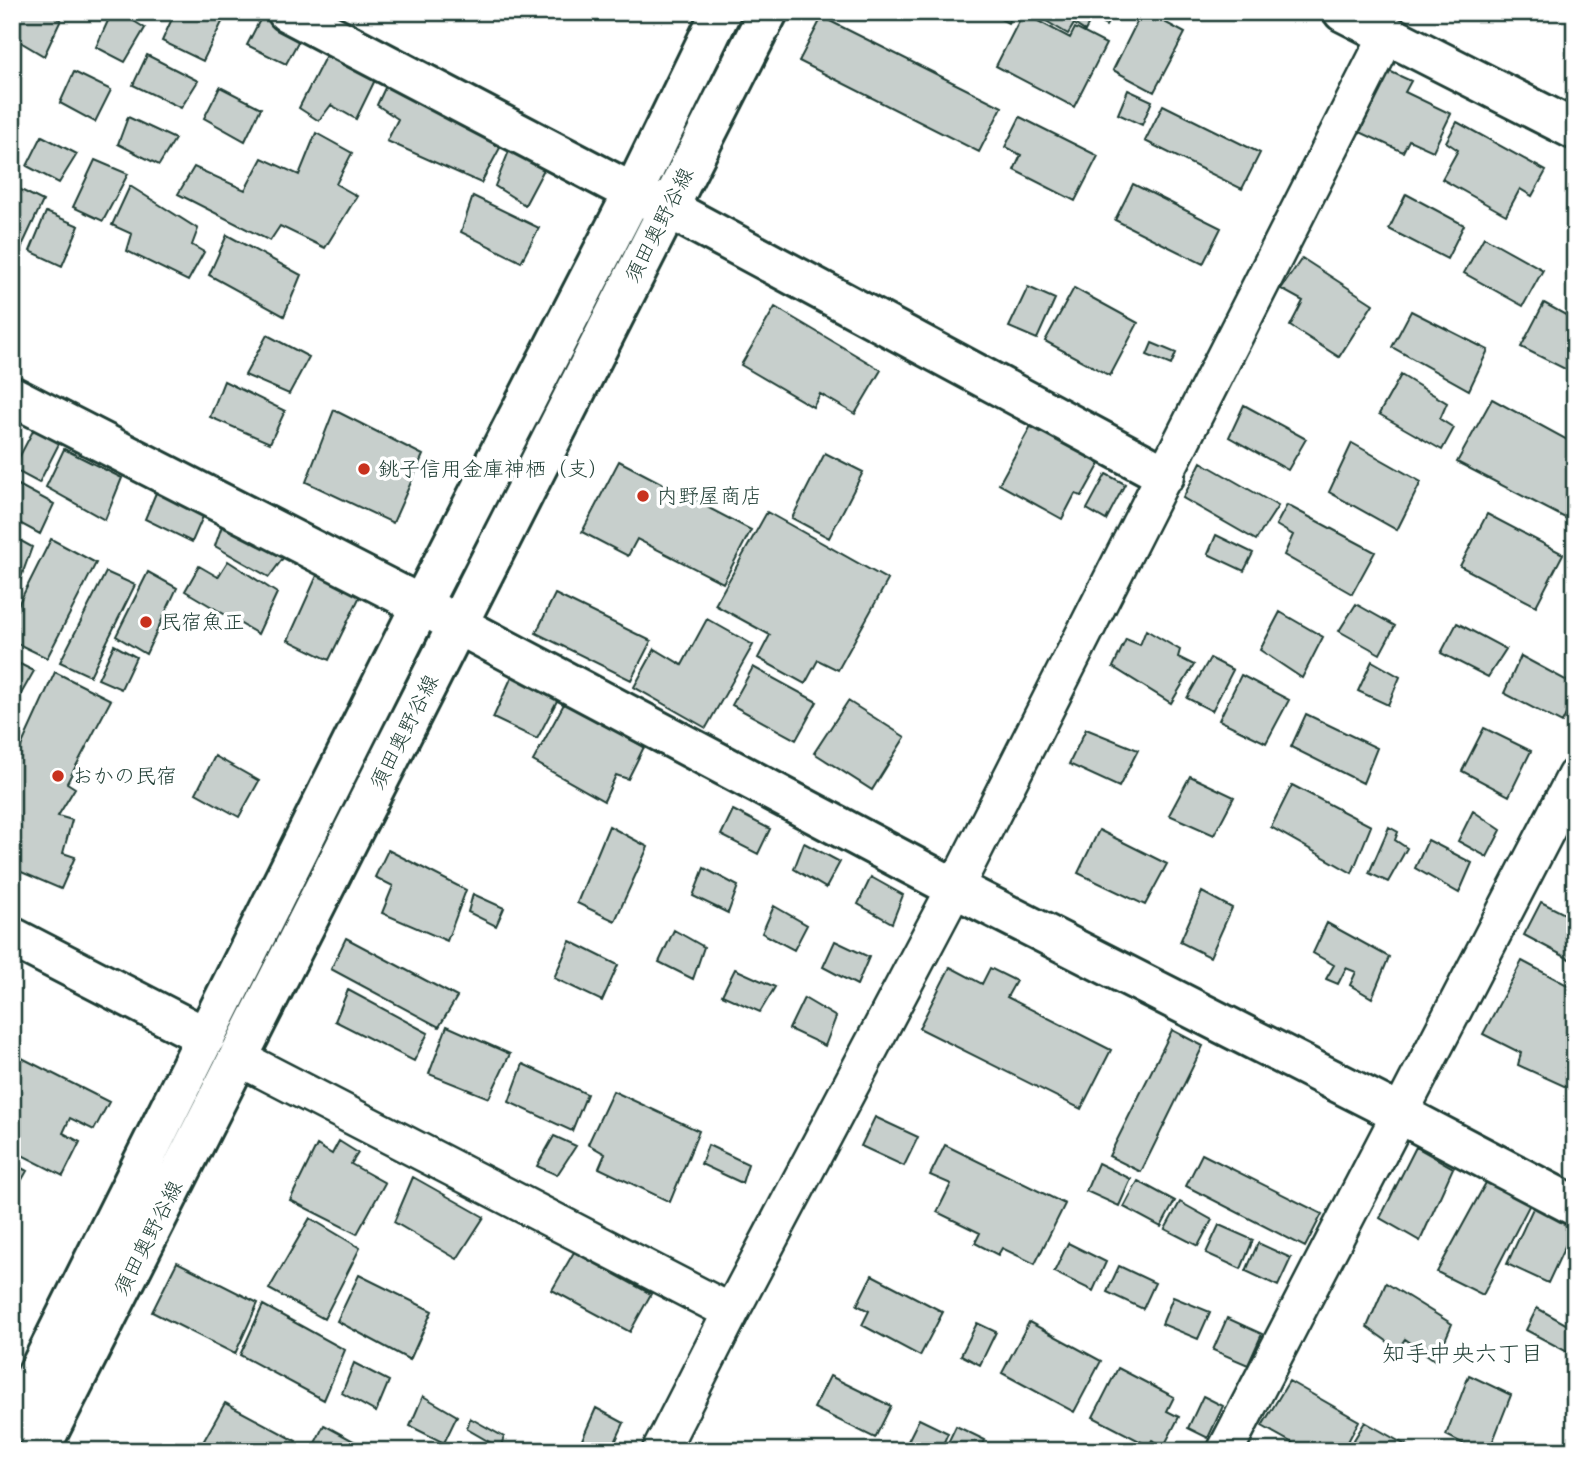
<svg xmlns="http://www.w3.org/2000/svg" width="1587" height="1463" viewBox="0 0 1587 1463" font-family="'Patrick Hand','Klee One',sans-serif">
  <rect width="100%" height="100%" fill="#fff"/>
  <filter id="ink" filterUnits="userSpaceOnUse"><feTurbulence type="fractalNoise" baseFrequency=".0143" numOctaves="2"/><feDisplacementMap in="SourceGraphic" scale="14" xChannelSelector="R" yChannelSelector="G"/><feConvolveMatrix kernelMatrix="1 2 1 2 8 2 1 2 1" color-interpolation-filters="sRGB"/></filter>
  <g filter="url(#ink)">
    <path fill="#c7cfcc" stroke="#1f3d34" stroke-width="2" d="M 19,12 L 47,12 L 61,20 L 44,56 L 12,37 L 12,28 Z
      M 112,12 L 119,12 L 145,28 L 125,62 L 96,47 Z
      M 175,12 L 227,12 L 203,61 L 162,41 Z
      M 264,12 L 271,12 L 305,29 L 286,64 L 247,45 Z
      M 987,12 L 1014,12 L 1008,23 Z
      M 1031,12 L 1114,12 L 1106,26 L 1092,18 L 1085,31 L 1074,24 L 1068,34 Z
      M 1142,12 L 1146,12 L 1185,33 L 1154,92 L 1113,70 Z
      M 1023,13 L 1070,38 L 1075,28 L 1106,44 L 1074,107 L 996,66 Z
      M 822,17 L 1002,107 L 979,152 L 799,61 Z
      M 147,55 L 198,81 L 181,108 L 133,85 Z
      M 326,55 L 377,76 L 356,119 L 331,105 L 319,121 L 299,108 Z
      M 1389,71 L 1411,81 L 1405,92 L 1451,114 L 1433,151 L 1409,140 L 1403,152 L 1360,132 Z
      M 74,72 L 111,90 L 95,122 L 60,103 Z
      M 390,77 L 508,133 L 481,183 L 387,141 L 398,119 L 377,105 Z
      M 220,87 L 261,108 L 245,141 L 204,118 Z
      M 1128,90 L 1152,101 L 1142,125 L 1118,114 Z
      M 1163,105 L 1260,153 L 1242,189 L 1145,141 Z
      M 128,117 L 175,139 L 159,165 L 118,144 Z
      M 1020,117 L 1098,156 L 1075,201 L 1014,170 L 1021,155 L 1005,147 Z
      M 1457,122 L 1546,171 L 1532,196 L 1520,189 L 1506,215 L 1442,179 L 1458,150 L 1446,142 Z
      M 316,133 L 352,153 L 336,184 L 357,196 L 325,248 L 280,226 L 270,241 L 178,194 L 194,167 L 245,190 L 262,158 L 299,175 Z
      M 42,136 L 77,154 L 59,183 L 27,166 Z
      M 513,141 L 550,158 L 525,205 L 495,186 Z
      M 95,160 L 128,174 L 103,221 L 73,207 Z
      M 1133,184 L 1221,228 L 1203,264 L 1115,220 Z
      M 130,186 L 198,229 L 192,245 L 204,252 L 188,281 L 127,251 L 132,234 L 112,225 Z
      M 17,188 L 43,201 L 15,261 L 12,260 L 12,196 Z
      M 1406,194 L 1464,225 L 1447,259 L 1389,229 Z
      M 473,196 L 539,228 L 521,262 L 461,232 Z
      M 46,212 L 79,226 L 62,266 L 30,251 Z
      M 227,235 L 301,275 L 284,316 L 209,275 Z
      M 1484,237 L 1543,270 L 1523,306 L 1464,273 Z
      M 1302,258 L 1373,304 L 1339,357 L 1290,326 L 1303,301 L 1281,289 Z
      M 1028,287 L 1055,299 L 1037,339 L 1009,327 Z
      M 1074,288 L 1138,323 L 1110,376 L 1045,341 Z
      M 1544,303 L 1575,320 L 1575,374 L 1521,347 Z
      M 775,307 L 881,370 L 855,414 L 820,394 L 813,407 L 741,365 Z
      M 1411,311 L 1488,350 L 1469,390 L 1392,347 Z
      M 267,335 L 309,357 L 289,394 L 245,375 Z
      M 1152,343 L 1176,353 L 1171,365 L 1147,355 Z
      M 1401,375 L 1447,403 L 1440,419 L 1454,428 L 1442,450 L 1379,414 Z
      M 224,381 L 285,411 L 270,443 L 210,417 Z
      M 1492,399 L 1575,444 L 1575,523 L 1457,462 Z
      M 1244,405 L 1306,439 L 1288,470 L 1229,437 Z
      M 334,410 L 423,455 L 393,523 L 306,482 Z
      M 1032,424 L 1101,462 L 1082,496 L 1075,494 L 1062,519 L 999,484 Z
      M 36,425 L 62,438 L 39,483 L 13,469 Z
      M 1352,443 L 1421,482 L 1397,530 L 1329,492 Z
      M 64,449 L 122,478 L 105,520 L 46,487 Z
      M 825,453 L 863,472 L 829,538 L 792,518 Z
      M 619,461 L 751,530 L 723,583 L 637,539 L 628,556 L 582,532 Z
      M 1201,462 L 1278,506 L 1256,540 L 1183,498 Z
      M 1106,474 L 1125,484 L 1106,520 L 1087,509 Z
      M 13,482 L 54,504 L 40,534 L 12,519 Z
      M 158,488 L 205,512 L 192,542 L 145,519 Z
      M 1287,505 L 1375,552 L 1352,594 L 1284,555 L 1293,535 L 1276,525 Z
      M 767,512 L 888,580 L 838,670 L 818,660 L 805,684 L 758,658 L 770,635 L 715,605 Z
      M 1487,514 L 1563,554 L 1536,606 L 1460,566 Z
      M 223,523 L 283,558 L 269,577 L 215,546 Z
      M 1216,535 L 1253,553 L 1244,571 L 1208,554 Z
      M 12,536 L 32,547 L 19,583 L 12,579 Z
      M 51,539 L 96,563 L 47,658 L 12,641 L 12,617 Z
      M 228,561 L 277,593 L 258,634 L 185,591 L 199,566 L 218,577 Z
      M 319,571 L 362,592 L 329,660 L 288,640 Z
      M 106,572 L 135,585 L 90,676 L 60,662 Z
      M 148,572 L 177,588 L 146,654 L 116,636 Z
      M 555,594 L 651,641 L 631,680 L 536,633 Z
      M 1356,604 L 1395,626 L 1380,654 L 1339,631 Z
      M 1280,612 L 1323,637 L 1302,678 L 1260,650 Z
      M 707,619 L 753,645 L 706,728 L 634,687 L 655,649 L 682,665 Z
      M 1457,623 L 1506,649 L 1488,677 L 1441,653 Z
      M 1146,630 L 1180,650 L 1178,657 L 1194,665 L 1171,703 L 1113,667 L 1126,639 L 1140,645 Z
      M 114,645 L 136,657 L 121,689 L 98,679 Z
      M 1521,656 L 1575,685 L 1575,695 L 1562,723 L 1504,693 Z
      M 1210,658 L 1233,670 L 1212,711 L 1187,698 Z
      M 12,660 L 34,671 L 17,701 L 12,699 Z
      M 1372,661 L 1400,677 L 1388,705 L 1358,691 Z
      M 753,667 L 817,702 L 796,740 L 732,705 Z
      M 55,672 L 111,700 L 67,783 L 75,788 L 58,816 L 72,820 L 63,853 L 75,857 L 61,889 L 12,868 L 12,766 Z
      M 513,674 L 558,699 L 537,739 L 493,718 Z
      M 1241,675 L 1289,700 L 1266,743 L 1219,720 Z
      M 848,701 L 905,737 L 872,790 L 814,753 Z
      M 565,702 L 644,747 L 628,779 L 616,775 L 604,801 L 533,761 Z
      M 1306,714 L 1377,748 L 1363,783 L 1291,747 Z
      M 1484,728 L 1531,751 L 1509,796 L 1462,771 Z
      M 1086,729 L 1138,750 L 1119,787 L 1069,764 Z
      M 215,756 L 259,781 L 239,817 L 196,793 Z
      M 1190,776 L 1234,797 L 1214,835 L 1169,815 Z
      M 1292,785 L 1371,826 L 1352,873 L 1271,827 Z
      M 733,810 L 770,829 L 758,854 L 721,835 Z
      M 1473,811 L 1501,830 L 1487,857 L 1458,841 Z
      M 609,826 L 648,847 L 615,921 L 577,903 Z
      M 1389,827 L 1398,832 L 1395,840 L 1407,848 L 1388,882 L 1369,873 Z
      M 1099,830 L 1167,864 L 1145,905 L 1078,873 Z
      M 1428,840 L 1472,863 L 1459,893 L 1415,868 Z
      M 804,843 L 840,862 L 826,888 L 794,869 Z
      M 388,850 L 466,890 L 447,941 L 382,913 L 393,886 L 375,877 Z
      M 704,868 L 738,886 L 728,913 L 693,896 Z
      M 871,877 L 903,895 L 892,923 L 858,904 Z
      M 1202,892 L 1232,908 L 1210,957 L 1180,942 Z
      M 473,894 L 504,908 L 496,926 L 468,912 Z
      M 1541,902 L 1575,919 L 1575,962 L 1524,935 Z
      M 774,906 L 807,925 L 794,950 L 762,933 Z
      M 1327,923 L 1389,957 L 1372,998 L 1350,985 L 1356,972 L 1346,968 L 1338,984 L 1326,979 L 1334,965 L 1313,953 Z
      M 674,930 L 704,947 L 693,979 L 659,962 Z
      M 346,938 L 457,997 L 439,1027 L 331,969 Z
      M 570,941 L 618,965 L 602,1001 L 554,978 Z
      M 835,941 L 869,957 L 857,985 L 823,967 Z
      M 1522,961 L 1575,989 L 1575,1091 L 1518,1065 L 1521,1053 L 1483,1034 Z
      M 950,967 L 982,984 L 990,968 L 1016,981 L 1007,997 L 1111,1050 L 1081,1109 L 919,1028 Z
      M 735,969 L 775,987 L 760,1012 L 722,995 Z
      M 348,990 L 428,1033 L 414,1061 L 335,1021 Z
      M 804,998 L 836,1017 L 825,1046 L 789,1029 Z
      M 447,1026 L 510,1054 L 489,1098 L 429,1074 Z
      M 1172,1030 L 1203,1046 L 1141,1172 L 1109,1156 Z
      M 12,1053 L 109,1102 L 94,1130 L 70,1118 L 63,1133 L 80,1142 L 63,1176 L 12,1150 Z
      M 523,1064 L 587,1094 L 572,1131 L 509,1102 Z
      M 613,1091 L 699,1131 L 670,1202 L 599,1168 L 605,1154 L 588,1144 Z
      M 875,1117 L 918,1137 L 904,1166 L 861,1146 Z
      M 554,1136 L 576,1146 L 557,1175 L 537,1166 Z
      M 339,1141 L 358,1153 L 351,1164 L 385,1183 L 357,1234 L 290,1200 L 317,1145 L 332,1154 Z
      M 708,1145 L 748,1164 L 742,1183 L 701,1164 Z
      M 945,1145 L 1065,1204 L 1035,1264 L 1002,1248 L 998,1255 L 975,1243 L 980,1233 L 937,1212 L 951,1184 L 930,1175 Z
      M 1416,1147 L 1453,1168 L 1420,1241 L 1380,1218 Z
      M 1202,1154 L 1322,1214 L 1305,1247 L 1186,1186 Z
      M 12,1163 L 27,1171 L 12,1197 Z
      M 1098,1163 L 1131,1179 L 1119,1206 L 1086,1191 Z
      M 413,1177 L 484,1217 L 457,1259 L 394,1222 Z
      M 1488,1179 L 1530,1204 L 1483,1295 L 1437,1272 Z
      M 1138,1181 L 1175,1201 L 1161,1227 L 1124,1207 Z
      M 1180,1202 L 1212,1220 L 1198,1246 L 1165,1229 Z
      M 1534,1206 L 1574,1227 L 1548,1283 L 1507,1264 Z
      M 310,1218 L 360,1248 L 324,1319 L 269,1289 Z
      M 1219,1225 L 1253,1240 L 1241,1269 L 1206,1253 Z
      M 1068,1243 L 1106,1262 L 1093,1291 L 1054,1272 Z
      M 1258,1243 L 1291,1258 L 1278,1286 L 1246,1271 Z
      M 574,1252 L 651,1294 L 630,1332 L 552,1290 Z
      M 177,1262 L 258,1303 L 235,1354 L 152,1312 Z
      M 1119,1266 L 1155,1283 L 1143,1309 L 1107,1292 Z
      M 359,1275 L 432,1311 L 410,1360 L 337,1321 Z
      M 872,1275 L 943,1312 L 920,1356 L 862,1325 L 869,1311 L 857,1305 Z
      M 1386,1283 L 1452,1324 L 1436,1361 L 1405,1339 L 1398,1349 L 1367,1327 Z
      M 1173,1297 L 1210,1312 L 1198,1339 L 1162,1324 Z
      M 263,1305 L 345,1350 L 324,1400 L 240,1355 Z
      M 1537,1308 L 1575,1329 L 1575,1347 L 1571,1354 L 1526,1330 Z
      M 1227,1318 L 1262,1334 L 1248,1365 L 1213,1350 Z
      M 1029,1322 L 1101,1361 L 1074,1412 L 1002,1373 Z
      M 977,1323 L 996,1332 L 980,1365 L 961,1355 Z
      M 354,1363 L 389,1381 L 376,1412 L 342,1393 Z
      M 1118,1368 L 1174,1397 L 1167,1411 L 1179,1417 L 1164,1446 L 1152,1440 L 1149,1446 L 1093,1417 Z
      M 1469,1375 L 1511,1395 L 1489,1451 L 1478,1451 L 1446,1435 Z
      M 830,1376 L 891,1406 L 875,1438 L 814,1408 Z
      M 1289,1381 L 1359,1421 L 1343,1451 L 1307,1451 L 1262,1426 Z
      M 423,1396 L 457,1416 L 444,1443 L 410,1426 Z
      M 1203,1396 L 1223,1406 L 1208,1438 L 1188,1428 Z
      M 225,1403 L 296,1441 L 291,1451 L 198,1451 Z
      M 596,1408 L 624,1423 L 611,1451 L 577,1451 Z
      M 470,1418 L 504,1437 L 500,1448 L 467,1429 Z
      M 919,1419 L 948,1433 L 940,1451 L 903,1451 Z
      M 1365,1422 L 1416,1451 L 1347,1451 Z
      M 324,1425 L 359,1444 L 356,1451 L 311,1451 Z
      M 956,1426 L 985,1440 L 980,1451 L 944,1451 Z"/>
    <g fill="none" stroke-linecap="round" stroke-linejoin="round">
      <g stroke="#1f3d34" stroke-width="40">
        <path id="street" d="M 239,1058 L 731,1312
          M 660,1451 L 731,1312 L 955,888 L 1387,36
          M 1225,1451 L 1575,776"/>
      </g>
      <g stroke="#1f3d34" stroke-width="44">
        <path id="secondary" d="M 287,12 L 633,193 L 668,208 L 1165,475
          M 1343,12 L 1575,130
          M 12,396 L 421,605 L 955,888 L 1400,1114 L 1575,1206
          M 12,937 L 206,1037
          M 12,1424 L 421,605 L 633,193 L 721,12
          M 39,1451 L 768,12"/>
      </g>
      <use href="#street" stroke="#fff" stroke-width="35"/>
      <use href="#secondary" stroke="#fff" stroke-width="38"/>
    </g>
  </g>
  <g fill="#c8321e" stroke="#fff" stroke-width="2.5">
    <circle cx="364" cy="469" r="7"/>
    <circle cx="643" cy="496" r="7"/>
    <circle cx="146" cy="622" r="7"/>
    <circle cx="58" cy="776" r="7"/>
  </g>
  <g text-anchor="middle" stroke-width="7" stroke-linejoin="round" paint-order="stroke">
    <g font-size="21" fill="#1f3d34" stroke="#fff">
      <text transform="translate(659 225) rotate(-63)" y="7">須田奥野谷線</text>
      <text transform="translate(404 732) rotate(-63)" y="7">須田奥野谷線</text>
      <text transform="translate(148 1238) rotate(-63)" y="7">須田奥野谷線</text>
    </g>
    <g font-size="21" fill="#1f3d34" stroke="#fff" text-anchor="start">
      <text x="378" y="476">銚子信用金庫神栖（支）</text>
      <text x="657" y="503">内野屋商店</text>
      <text x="160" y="629">民宿魚正</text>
      <text x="72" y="783">おかの民宿</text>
    </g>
    <g font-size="23" fill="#1f3d34" stroke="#fff">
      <text x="1463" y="1361">知手中央六丁目</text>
    </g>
  </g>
  <rect width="1587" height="1463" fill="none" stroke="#fff" stroke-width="42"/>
  <rect x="21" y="21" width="1545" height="1421" fill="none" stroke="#1f3d34" stroke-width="2.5" filter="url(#ink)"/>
</svg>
